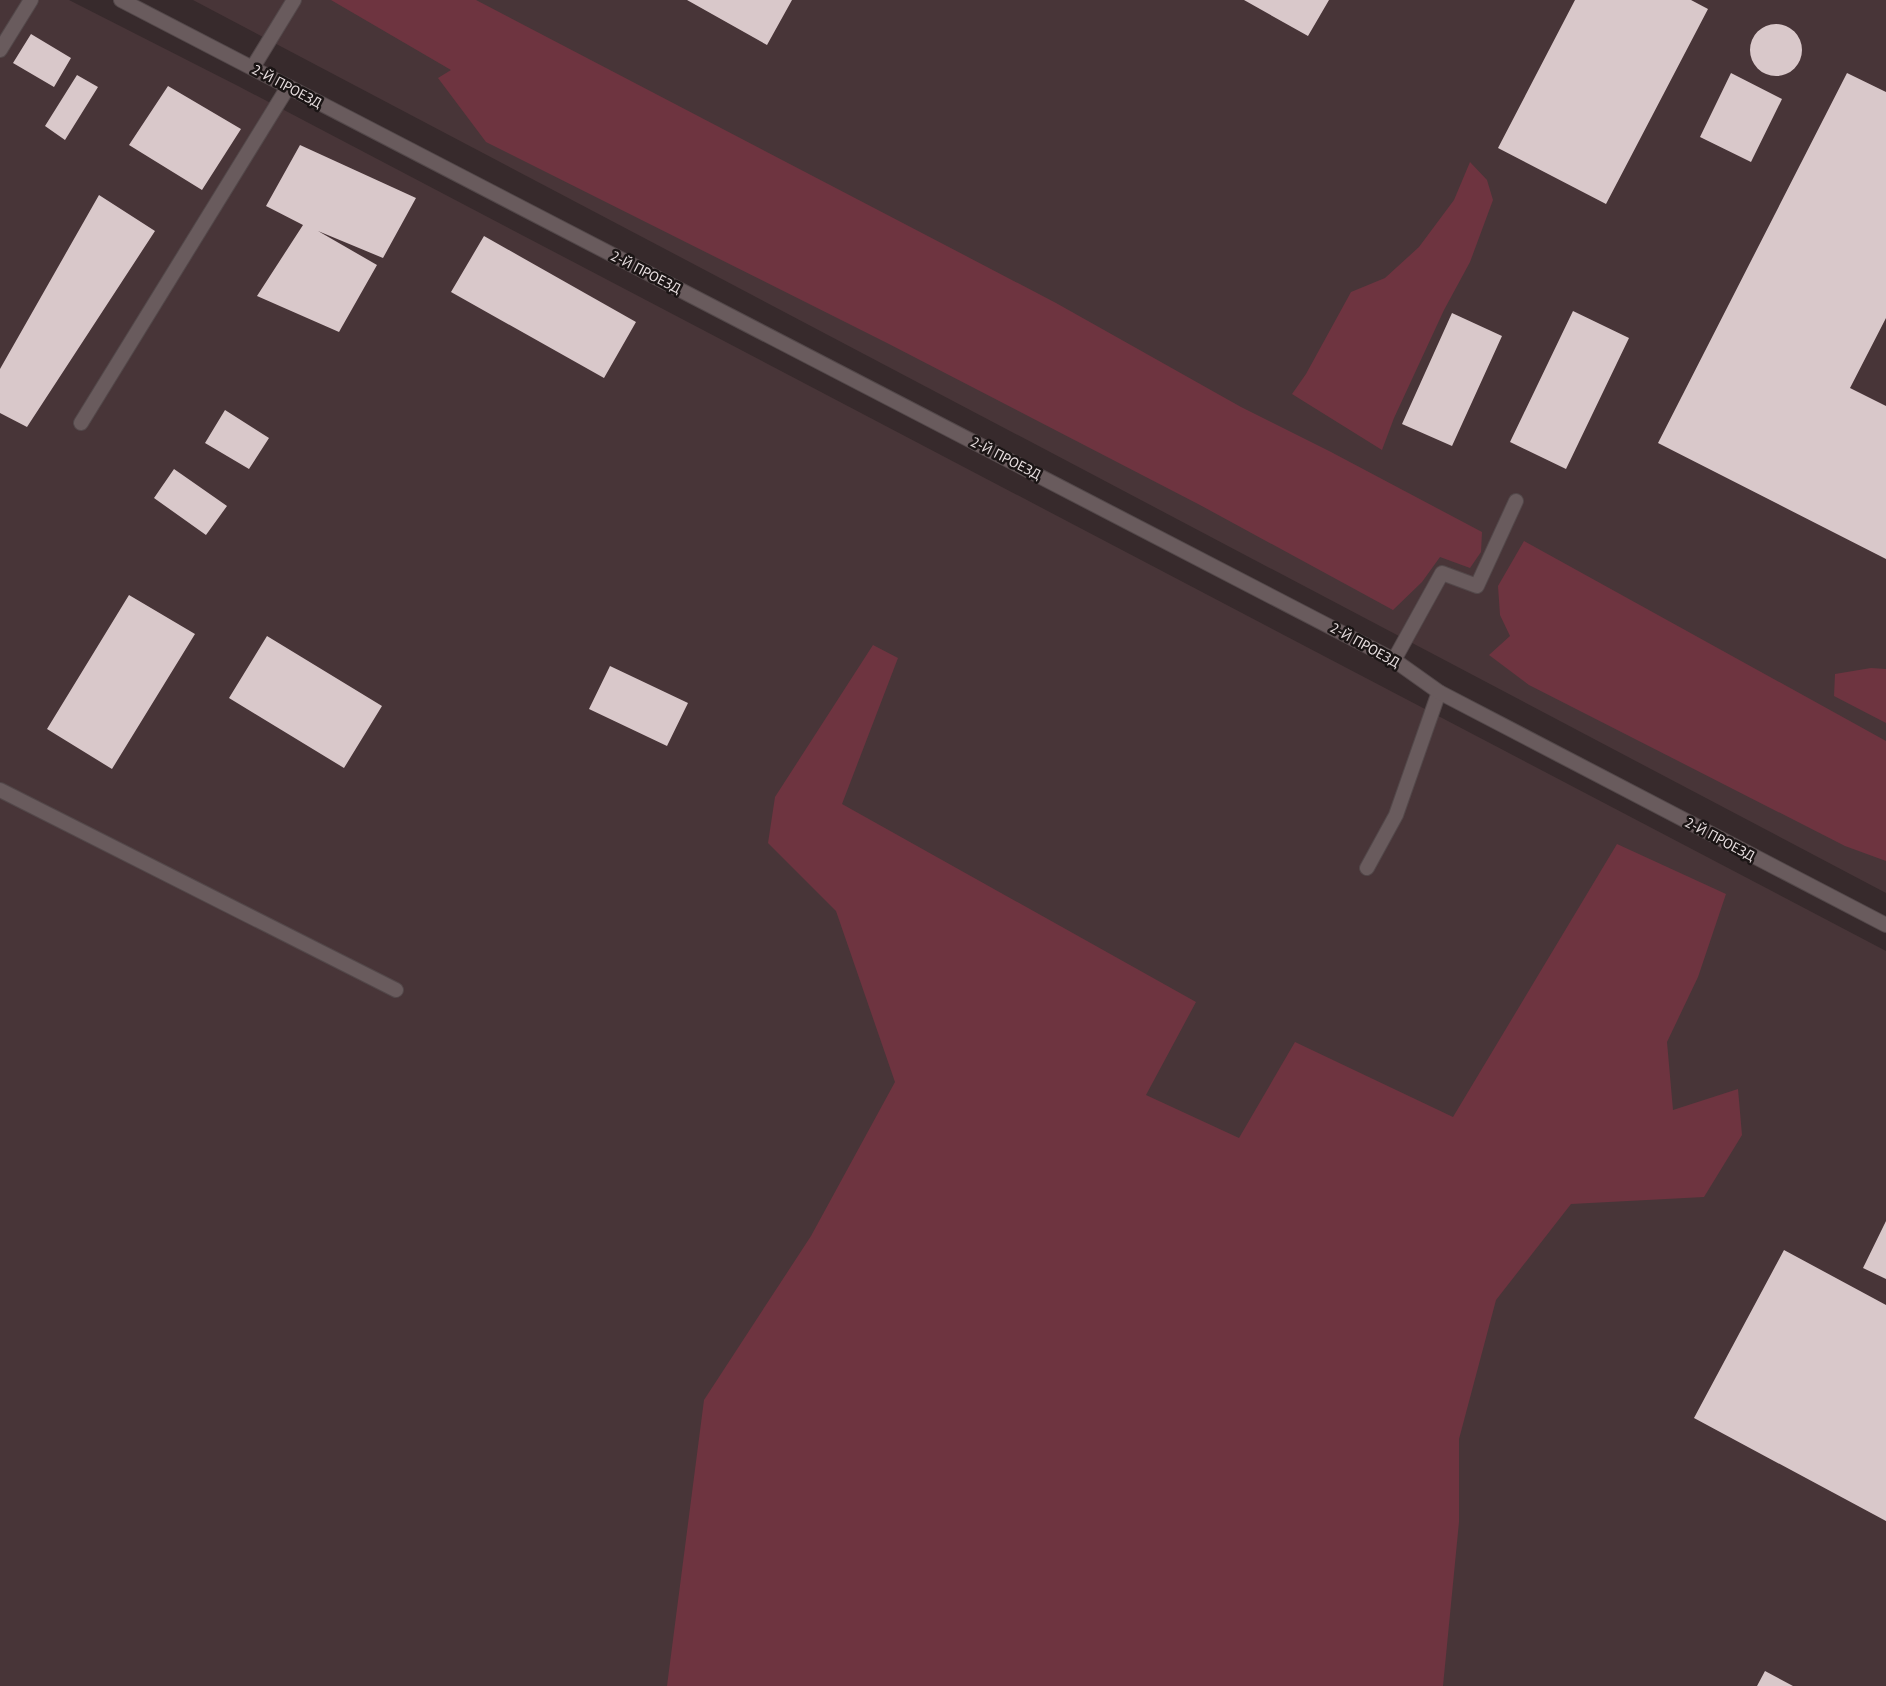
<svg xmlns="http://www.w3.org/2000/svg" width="1886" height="1686" viewBox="0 0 1886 1686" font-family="'PT Sans',sans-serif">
  <rect width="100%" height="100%" fill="#372a2c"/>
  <path fill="#483538" d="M 0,0 L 69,0 L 240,87 L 1886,951 L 1886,1686 L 0,1686 Z
    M 193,0 L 1886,0 L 1886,893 Z"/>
  <path fill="#6e3440" d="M 331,0 L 476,0 L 1056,303 L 1241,407 L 1331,452 L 1482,532 L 1481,552 L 1470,568 L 1440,557 L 1422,582 L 1393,610 L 1200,505 L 889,344 L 486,142 L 438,78 L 451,70 Z
    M 1470,162 L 1487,180 L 1493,200 L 1470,262 L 1444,310 L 1394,418 L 1382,450 L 1292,394 L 1306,374 L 1351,292 L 1385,278 L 1419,247 L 1454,200 Z
    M 1524,541 L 1886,741 L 1886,861 L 1845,846 L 1529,685 L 1489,655 L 1510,636 L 1500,615 L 1498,586 Z
    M 873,645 L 898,658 L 842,804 L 1196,1002 L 1146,1095 L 1239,1138 L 1295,1042 L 1453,1117 L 1617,844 L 1726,894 L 1698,977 L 1667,1042 L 1673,1110 L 1738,1089 L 1742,1135 L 1704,1197 L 1571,1204 L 1496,1300 L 1459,1439 L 1459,1522 L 1443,1686 L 667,1686 L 704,1400 L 811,1236 L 895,1082 L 836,911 L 768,843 L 775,797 Z
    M 1871,668 L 1886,669 L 1886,723 L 1834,696 L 1835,674 Z"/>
  <path fill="#d9c8ca" d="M 687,0 L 792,0 L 767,45 Z
    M 1244,0 L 1329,0 L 1308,36 Z
    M 1575,0 L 1691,0 L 1708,9 L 1606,204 L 1498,148 Z
    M1750 50a26 26 0 1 1 52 0a26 26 0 1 1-52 0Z
    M 31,34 L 71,58 L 54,87 L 13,63 Z
    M 1731,73 L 1782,99 L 1751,162 L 1700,137 Z
    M 1847,73 L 1886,92 L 1886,318 L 1850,388 L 1886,406 L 1886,559 L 1658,443 Z
    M 77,75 L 98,87 L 65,140 L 45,126 Z
    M 168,86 L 241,129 L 202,190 L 129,145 Z
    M 300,145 L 416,198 L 383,258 L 318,231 L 377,265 L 339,332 L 257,296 L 303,225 L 266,206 Z
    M 99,195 L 155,231 L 27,427 L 0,413 L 0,369 Z
    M 484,236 L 636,322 L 604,378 L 451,292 Z
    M 1573,311 L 1629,338 L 1566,469 L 1510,442 Z
    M 1452,313 L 1502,336 L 1452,446 L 1402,424 Z
    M 225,410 L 269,438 L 249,469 L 205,443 Z
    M 174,469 L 227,506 L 206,535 L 154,498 Z
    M 129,595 L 195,634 L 112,769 L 47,729 Z
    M 267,636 L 382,706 L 344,768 L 229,698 Z
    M 610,666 L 688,703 L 667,746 L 589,709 Z
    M 1886,1221 L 1886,1279 L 1863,1268 Z
    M 1784,1250 L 1886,1305 L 1886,1521 L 1694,1418 Z
    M 1765,1671 L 1793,1686 L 1757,1686 Z"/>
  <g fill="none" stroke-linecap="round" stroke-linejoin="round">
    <g stroke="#53484a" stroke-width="16">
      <path id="service" d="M 0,50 L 31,0
        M 253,67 L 294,0
        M 81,423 L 288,87
        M 1394,660 L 1442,573 L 1477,586 L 1516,501
        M 0,790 L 396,990
        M 1367,868 L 1396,815 L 1439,692"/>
    </g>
    <g stroke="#53484a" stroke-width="16">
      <path id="minor" d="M 121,0 L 1394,660 L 1439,692 L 1886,925"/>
    </g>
    <use href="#service" stroke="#695b5d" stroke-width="14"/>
    <use href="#minor" stroke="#695b5d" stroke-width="14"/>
  </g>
  <g text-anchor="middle" stroke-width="5" stroke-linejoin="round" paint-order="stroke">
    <g font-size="14" fill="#e8dfe0" stroke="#1b1515">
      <text transform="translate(287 86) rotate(28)" y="5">2-Й ПРОЕЗД</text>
      <text transform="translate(646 272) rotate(27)" y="5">2-Й ПРОЕЗД</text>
      <text transform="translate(1006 458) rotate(27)" y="5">2-Й ПРОЕЗД</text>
      <text transform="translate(1365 645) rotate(29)" y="5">2-Й ПРОЕЗД</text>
      <text transform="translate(1720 839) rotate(28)" y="5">2-Й ПРОЕЗД</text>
    </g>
  </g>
</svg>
